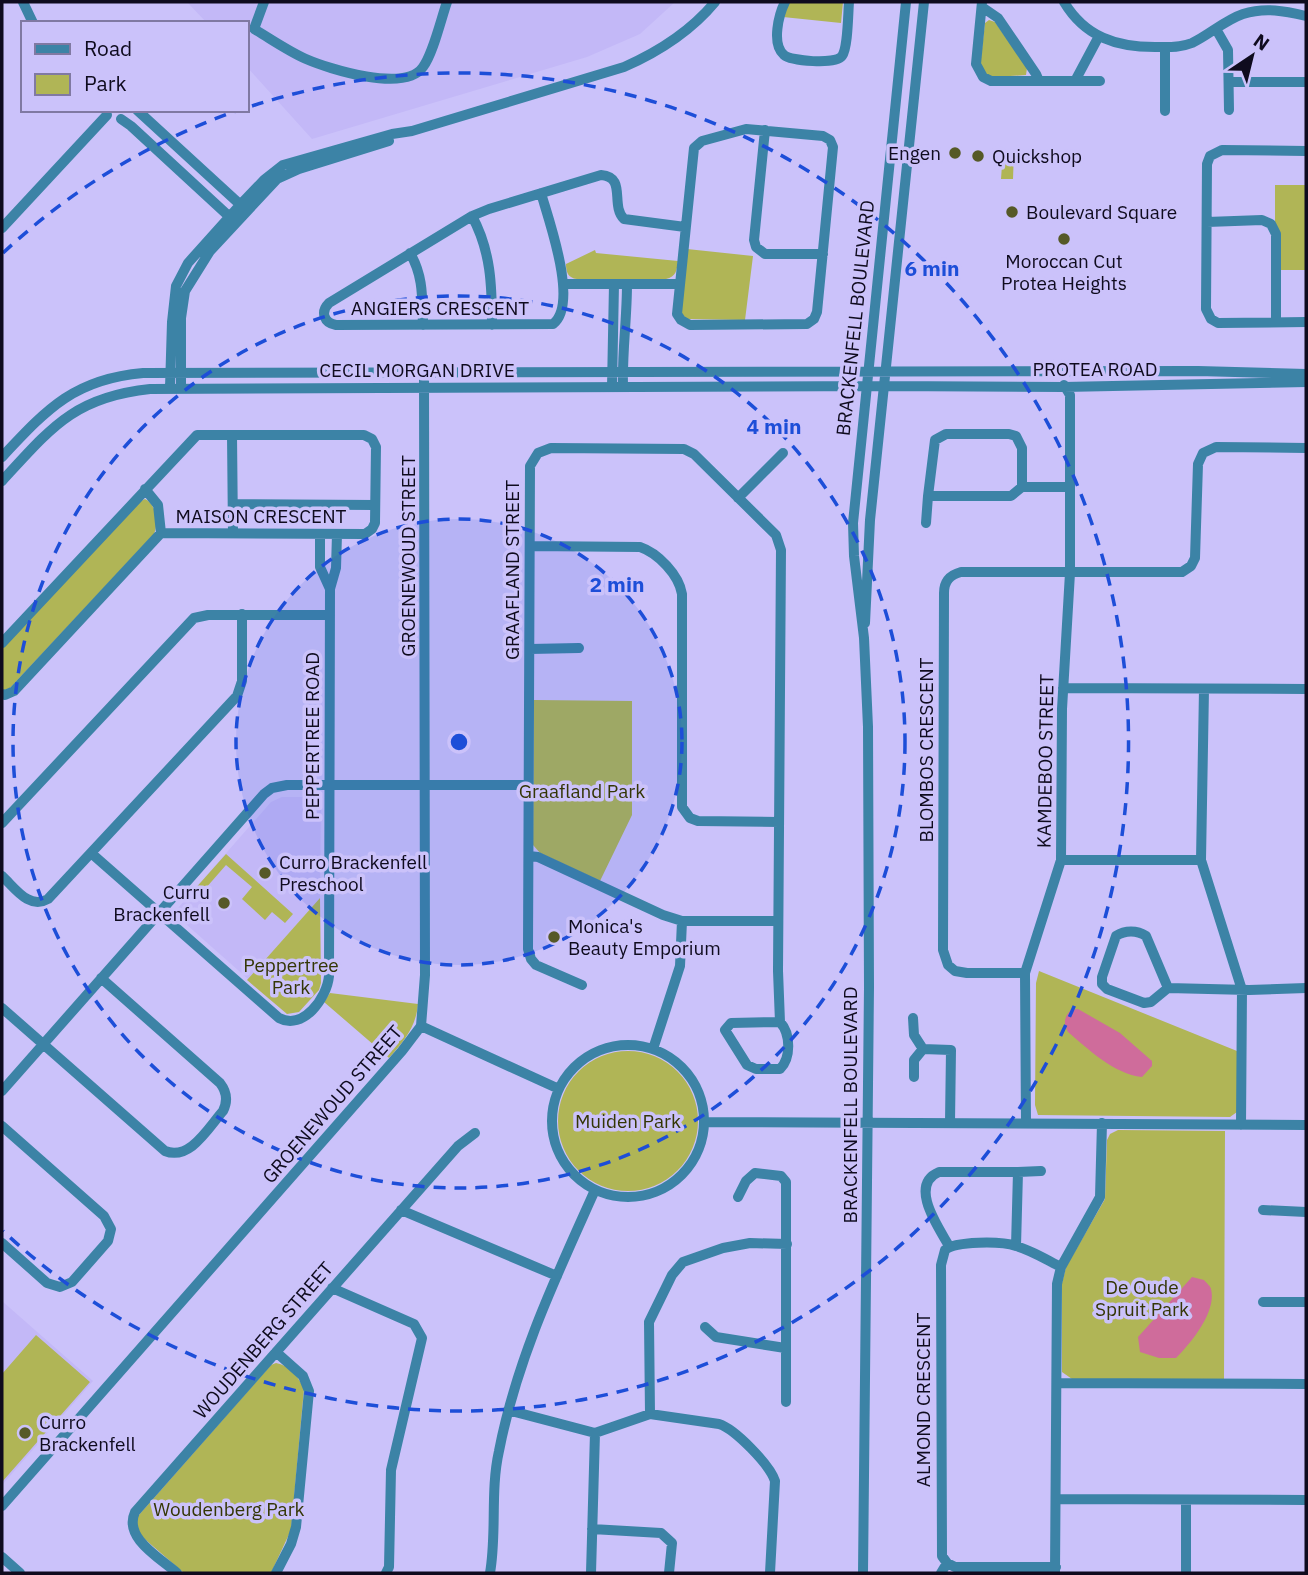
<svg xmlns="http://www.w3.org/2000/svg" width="1308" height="1575" viewBox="0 0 1308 1575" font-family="'IBM Plex Sans',sans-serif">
  <rect width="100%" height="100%" fill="#cbc2fa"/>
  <path fill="#c3b8f7" d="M 187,2 L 675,2 L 640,34 L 587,57 L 312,139 L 247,67 L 247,23 L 207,23 Z
    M 282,797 L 314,797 L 321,804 L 320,898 L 248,979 L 178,917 L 178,908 L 271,802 Z
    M 2,1301 L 93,1381 L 2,1485 Z"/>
  <path fill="#b0b556" d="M 789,2 L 843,2 L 841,23 L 783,17 Z
    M 989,20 L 995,22 L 1027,68 L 1026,75 L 994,77 L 987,75 L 980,66 L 985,23 Z
    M 1003,151 L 1014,151 L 1013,179 L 1001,179 Z
    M 1275,185 L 1306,185 L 1306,270 L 1280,270 L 1280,235 L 1275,222 Z
    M 687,249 L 753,256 L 745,320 L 686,319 L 681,313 Z
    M 595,250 L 596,253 L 678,261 C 677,270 676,277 666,279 L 577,279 C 568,278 566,272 566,264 Z
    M 145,499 C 156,504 159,522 154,534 L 10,688 L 2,691 L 2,649 L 139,502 Z
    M 534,700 L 632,701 L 632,815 L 600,881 L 540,853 L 533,845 Z
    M 226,854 L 293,914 L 285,923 L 272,912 L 265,920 L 242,899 L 252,887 L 226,865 L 198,897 L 193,891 Z
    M 320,898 L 321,983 L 319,990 L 299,1012 L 287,1014 L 247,980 Z
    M 1039,971 L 1237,1051 L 1237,1112 L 1230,1117 L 1038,1115 L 1035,1105 L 1036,983 Z
    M 330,993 L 418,1004 C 416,1027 404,1041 389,1058 L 324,1002 Z
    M558 1121a70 70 0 1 1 140 0a70 70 0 1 1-140 0Z
    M 1118,1130 L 1225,1131 L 1224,1379 L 1072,1379 L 1062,1372 L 1062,1283 L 1066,1267 L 1105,1199 L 1107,1140 L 1110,1134 Z
    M 36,1335 L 90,1382 L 2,1482 L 2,1374 Z
    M 276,1363 C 289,1365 299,1377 304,1389 L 291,1530 L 271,1573 L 184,1573 L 140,1535 L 136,1526 L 138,1516 L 271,1365 Z"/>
  <path fill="#cf6c9b" d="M 1078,1009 L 1120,1033 L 1152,1061 L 1152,1066 L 1142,1077 C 1114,1074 1088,1049 1068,1032 C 1063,1023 1064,1017 1071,1010 Z
    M 1192,1277 L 1204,1280 C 1206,1283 1210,1285 1211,1289 C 1217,1312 1190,1344 1176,1358 L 1159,1358 L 1140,1352 L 1138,1337 Z"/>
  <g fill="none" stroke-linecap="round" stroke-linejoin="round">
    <path stroke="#3c83a6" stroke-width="10" d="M 23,2 L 33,23
      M 264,2 L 254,29 C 271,39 288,51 306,59 C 329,69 405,93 423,67 C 433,54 441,19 447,2
      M 785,2 C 779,14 771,44 784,55 C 791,61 835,65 842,56 C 848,48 848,14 849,2
      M 982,2 L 976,64 L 983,77 L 991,81 L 1100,81
      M 1064,2 C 1085,37 1116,47 1155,47 C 1167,47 1180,48 1192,43 C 1209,35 1225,20 1243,14 C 1265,7 1285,11 1306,16
      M 982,7 L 998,18 L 1036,74 L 1039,81
      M 1216,29 L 1228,50 L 1229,110
      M 1075,81 L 1099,36
      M 1229,82 L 1306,82
      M 137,110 L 245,209
      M 1165,111 L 1165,47
      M 121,119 L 131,126 L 233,220
      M 746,129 L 823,136 L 830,140 L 833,147 L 817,312 L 814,319 L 807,324 L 690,325 L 681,320 L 677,314 L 694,148 L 702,141 Z
      M 765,130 L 754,240 L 756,247 L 765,254 L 823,254
      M 1306,151 L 1222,150 L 1210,156 L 1207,164 L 1206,309 L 1211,319 L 1218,323 L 1306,322
      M 541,193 C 549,221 579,304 553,324 L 336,325 C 324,323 320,312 329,303 L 472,216 L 489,209 L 601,175 C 627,177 610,205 624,219 L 685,227
      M 472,216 C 491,251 492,286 492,325
      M 1207,222 L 1262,220 L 1271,224 L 1276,234 L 1276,322
      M 2,228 L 107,115
      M 410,253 C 424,277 422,299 423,325
      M 563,284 L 680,284
      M 612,387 L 614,284
      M 623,387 C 622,352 627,319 627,284
      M 170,388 L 172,322 L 176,286 L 188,263 L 240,205 L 264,180 L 283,165 L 392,134 L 412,131 L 624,67 C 658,52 691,31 715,2
      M 181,388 L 181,318 L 185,291 L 210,251 L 277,179 L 299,169 L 389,141
      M 232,435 L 233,533
      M 2,457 C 47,409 74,379 143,373 L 1198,371 L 1306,374
      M 2,481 C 51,428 74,397 150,389 L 884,386 L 1064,387 L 1306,382
      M 1022,487 L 1022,448 L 1016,436 L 1009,434 L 946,434 L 935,440 L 928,496 L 1011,496 L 1022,487 L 1069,487
      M 145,489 L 158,505 L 161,533
      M 738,498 L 783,453
      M 233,504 L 375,505
      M 926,523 L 928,496
      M 320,534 L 320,567 L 330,589
      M 530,546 L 640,547 C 658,553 679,575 682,594 L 682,807 L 690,818 L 698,821 L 779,822
      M 865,623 L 870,520 L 924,2
      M 2,643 L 197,435 L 364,435 L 372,439 L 376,447 L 375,523 L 372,529 L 365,534 L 161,533 L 14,691 L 5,695 L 2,694
      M 530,649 L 579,648
      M 1063,688 L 1306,689
      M 1204,689 L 1201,860 L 1242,990 L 1241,1125
      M 2,823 L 194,618 L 208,615 L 330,615
      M 91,853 L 279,1018 C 303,1031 327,998 329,976 L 330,589 L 336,568 L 337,534
      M 529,856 L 538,857 L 663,915 L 682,921 L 778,921
      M 1061,860 L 1201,860
      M 2,876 C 15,888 29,910 48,899 L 237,696 L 242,681 L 242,614
      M 1025,973 L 967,973 L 955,971 L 948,965 L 943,950 L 944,593 C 944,581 950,575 961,572 L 1182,572 L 1191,566 L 1195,558 L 1198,464 L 1203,453 L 1216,447 L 1306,448
      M 582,985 L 536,965 L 531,959 L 528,949 L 530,466 L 538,453 L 551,448 L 684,449 L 694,454 L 776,535 L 781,550 L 778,971 L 780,1022 L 731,1023 L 725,1030 L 747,1065 L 756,1069 L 780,1069 C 791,1058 791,1034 780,1022
      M 1168,988 L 1146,936 C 1137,930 1125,930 1116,936 L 1102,977 L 1102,984 L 1107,989 L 1144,1003 L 1151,1002 L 1168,988 L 1249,990 L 1306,988
      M 2,1008 L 165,1151 C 190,1161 208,1128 223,1111 C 228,1101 227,1092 220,1083 L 101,978
      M 913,1018 L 914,1035 L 923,1049
      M 421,1026 L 559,1089
      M552 1121a76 76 0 1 1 152 0a76 76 0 1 1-152 0Z
      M 653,1049 L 680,966 L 682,921
      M 914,1077 L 914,1060 L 923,1049 L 951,1050 L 950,1122
      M 2,1091 L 264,794 L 272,788 L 287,785 L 529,785
      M 705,1122 L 1306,1125
      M 1026,1122 L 1025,973 L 1061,860 L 1062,709 L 1070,573 L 1070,395 L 1064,385
      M 2,1126 L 104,1216 L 111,1229 L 108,1241 L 72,1282 L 60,1287 L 47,1283 L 2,1243
      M 1018,1172 L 1041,1171
      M 738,1197 L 746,1181 L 755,1173 L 781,1176 L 786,1182 L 786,1402
      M 401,1210 L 557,1276
      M 1263,1210 L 1306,1212
      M 949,1246 C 939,1228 908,1185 939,1172 L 1018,1172 L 1016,1246
      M 332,1288 L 414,1324 L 422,1338 L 391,1470 L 389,1567 L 386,1573
      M 1263,1302 L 1306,1302
      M 705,1327 L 716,1337 L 785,1348
      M 276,1352 L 303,1376 L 309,1391 L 296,1527 L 291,1544 L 276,1573
      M 1057,1383 L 1306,1384
      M 508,1410 L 595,1433 L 650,1414 L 719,1424 C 735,1429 770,1465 775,1481 L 770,1573
      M 650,1414 L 649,1322 L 672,1275 L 683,1262 L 723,1248 L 750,1243 L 787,1244
      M 1056,1499 L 1306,1500
      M 2,1506 L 402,1051 L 421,1026 L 425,975 L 424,372
      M 592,1529 L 661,1533 L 672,1543 L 669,1573
      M 2,1557 L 20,1573
      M 1056,1567 L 955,1567 L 947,1563 L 942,1556 L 941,1265 L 945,1250 C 955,1241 1001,1241 1016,1246 C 1031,1250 1047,1260 1061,1267
      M 177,1573 C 160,1558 123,1538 135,1512 L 458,1146 L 475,1133
      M 490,1573 C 497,1533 490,1491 499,1451 C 517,1358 557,1275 595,1190
      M 591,1573 L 595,1433
      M 863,1573 L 869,987 L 868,727 L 864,638 L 854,556 L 853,523 L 906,2
      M 941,1573 L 947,1563
      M 1055,1573 L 1057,1284 L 1061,1267 L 1100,1197 L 1102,1123
      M 1186,1573 L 1186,1500"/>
  </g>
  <circle cx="459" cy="742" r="223" fill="#1d4ed8" fill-opacity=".12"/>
  <g fill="none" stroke="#1d4ed8" stroke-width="3.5" stroke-dasharray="12 9">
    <circle cx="459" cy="742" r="223"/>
    <circle cx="459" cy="742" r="446"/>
    <path d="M3 253A669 669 0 0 1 236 111M252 106A669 669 0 1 1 3 1231"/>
  </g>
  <g fill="#565927" stroke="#cbc2fa" stroke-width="2.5">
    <circle cx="955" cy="153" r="7"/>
    <circle cx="978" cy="156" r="7"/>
    <circle cx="1012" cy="212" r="7"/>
    <circle cx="1064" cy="239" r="7"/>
    <circle cx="265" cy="873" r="7"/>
    <circle cx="224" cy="903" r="7"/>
    <circle cx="554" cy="937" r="7"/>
    <circle cx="25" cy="1433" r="7"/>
  </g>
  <g text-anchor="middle" stroke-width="7" stroke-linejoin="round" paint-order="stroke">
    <g font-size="19" fill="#0f0b1e" stroke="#cbc2fa" text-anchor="start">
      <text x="941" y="160" text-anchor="end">Engen</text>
      <text x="992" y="163">Quickshop</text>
      <text x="1026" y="219">Boulevard Square</text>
      <text x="1064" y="268" text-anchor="middle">Moroccan Cut<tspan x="1064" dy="22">Protea Heights</tspan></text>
      <text x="279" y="869">Curro Brackenfell<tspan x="279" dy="22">Preschool</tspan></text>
      <text x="210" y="899" text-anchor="end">Curru<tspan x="210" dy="22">Brackenfell</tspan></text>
      <text x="568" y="933">Monica's<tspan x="568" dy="22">Beauty Emporium</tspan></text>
      <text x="39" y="1429">Curro<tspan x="39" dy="22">Brackenfell</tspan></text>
    </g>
    <g font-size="19" fill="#0f0b1e" stroke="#cbc2fa">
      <text x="440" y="315">ANGIERS CRESCENT</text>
      <text transform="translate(855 318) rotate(-84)" y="7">BRACKENFELL BOULEVARD</text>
      <text x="1095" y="376">PROTEA ROAD</text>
      <text x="417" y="377">CECIL MORGAN DRIVE</text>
      <text x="261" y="523">MAISON CRESCENT</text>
      <text transform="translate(408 556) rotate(-90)" y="7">GROENEWOUD STREET</text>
      <text transform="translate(512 570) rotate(-90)" y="7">GRAAFLAND STREET</text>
      <text transform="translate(312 736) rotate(-90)" y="7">PEPPERTREE ROAD</text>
      <text transform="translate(926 750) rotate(-90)" y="7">BLOMBOS CRESCENT</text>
      <text transform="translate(1045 761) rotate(-89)" y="7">KAMDEBOO STREET</text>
      <text transform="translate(332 1104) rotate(-49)" y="7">GROENEWOUD STREET</text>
      <text transform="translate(850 1105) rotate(-90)" y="7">BRACKENFELL BOULEVARD</text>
      <text transform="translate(263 1340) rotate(-49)" y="7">WOUDENBERG STREET</text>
      <text transform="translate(923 1400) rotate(-90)" y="7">ALMOND CRESCENT</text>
    </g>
    <g font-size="19" fill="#343605" stroke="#cbc2fa">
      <text x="582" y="798">Graafland Park</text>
      <text x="291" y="972">Peppertree<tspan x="291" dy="22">Park</tspan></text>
      <text x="628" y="1128">Muiden Park</text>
      <text x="1142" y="1294">De Oude<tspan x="1142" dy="22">Spruit Park</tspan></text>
      <text x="229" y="1516">Woudenberg Park</text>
    </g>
  </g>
  <circle cx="459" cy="742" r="10" fill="#1d4ed8" stroke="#cbc2fa" stroke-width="3.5"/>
  <g font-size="21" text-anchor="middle" font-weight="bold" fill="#1d4ed8" stroke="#cbc2fa" stroke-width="7" stroke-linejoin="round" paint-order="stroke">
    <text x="932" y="276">6 min</text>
    <text x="774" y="434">4 min</text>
    <text x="617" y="592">2 min</text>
  </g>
  <rect width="1308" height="1575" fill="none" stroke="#0f0b1e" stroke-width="7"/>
  <rect x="21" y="21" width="228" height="91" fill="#cbc2fa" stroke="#8079a2" stroke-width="2"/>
  <rect x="35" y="44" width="35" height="10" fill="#3c83a6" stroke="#8079a2" stroke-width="2"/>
  <text x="84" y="56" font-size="21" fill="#0f0b1e">Road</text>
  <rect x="35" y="74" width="35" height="21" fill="#b0b556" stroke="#8079a2" stroke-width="2"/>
  <text x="84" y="91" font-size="21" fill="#0f0b1e">Park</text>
  <g transform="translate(1252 56) rotate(35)" stroke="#cbc2fa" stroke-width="5" paint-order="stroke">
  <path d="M0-5L12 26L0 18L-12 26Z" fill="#0f0b1e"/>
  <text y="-10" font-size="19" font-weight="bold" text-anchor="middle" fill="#0f0b1e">N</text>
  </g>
</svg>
